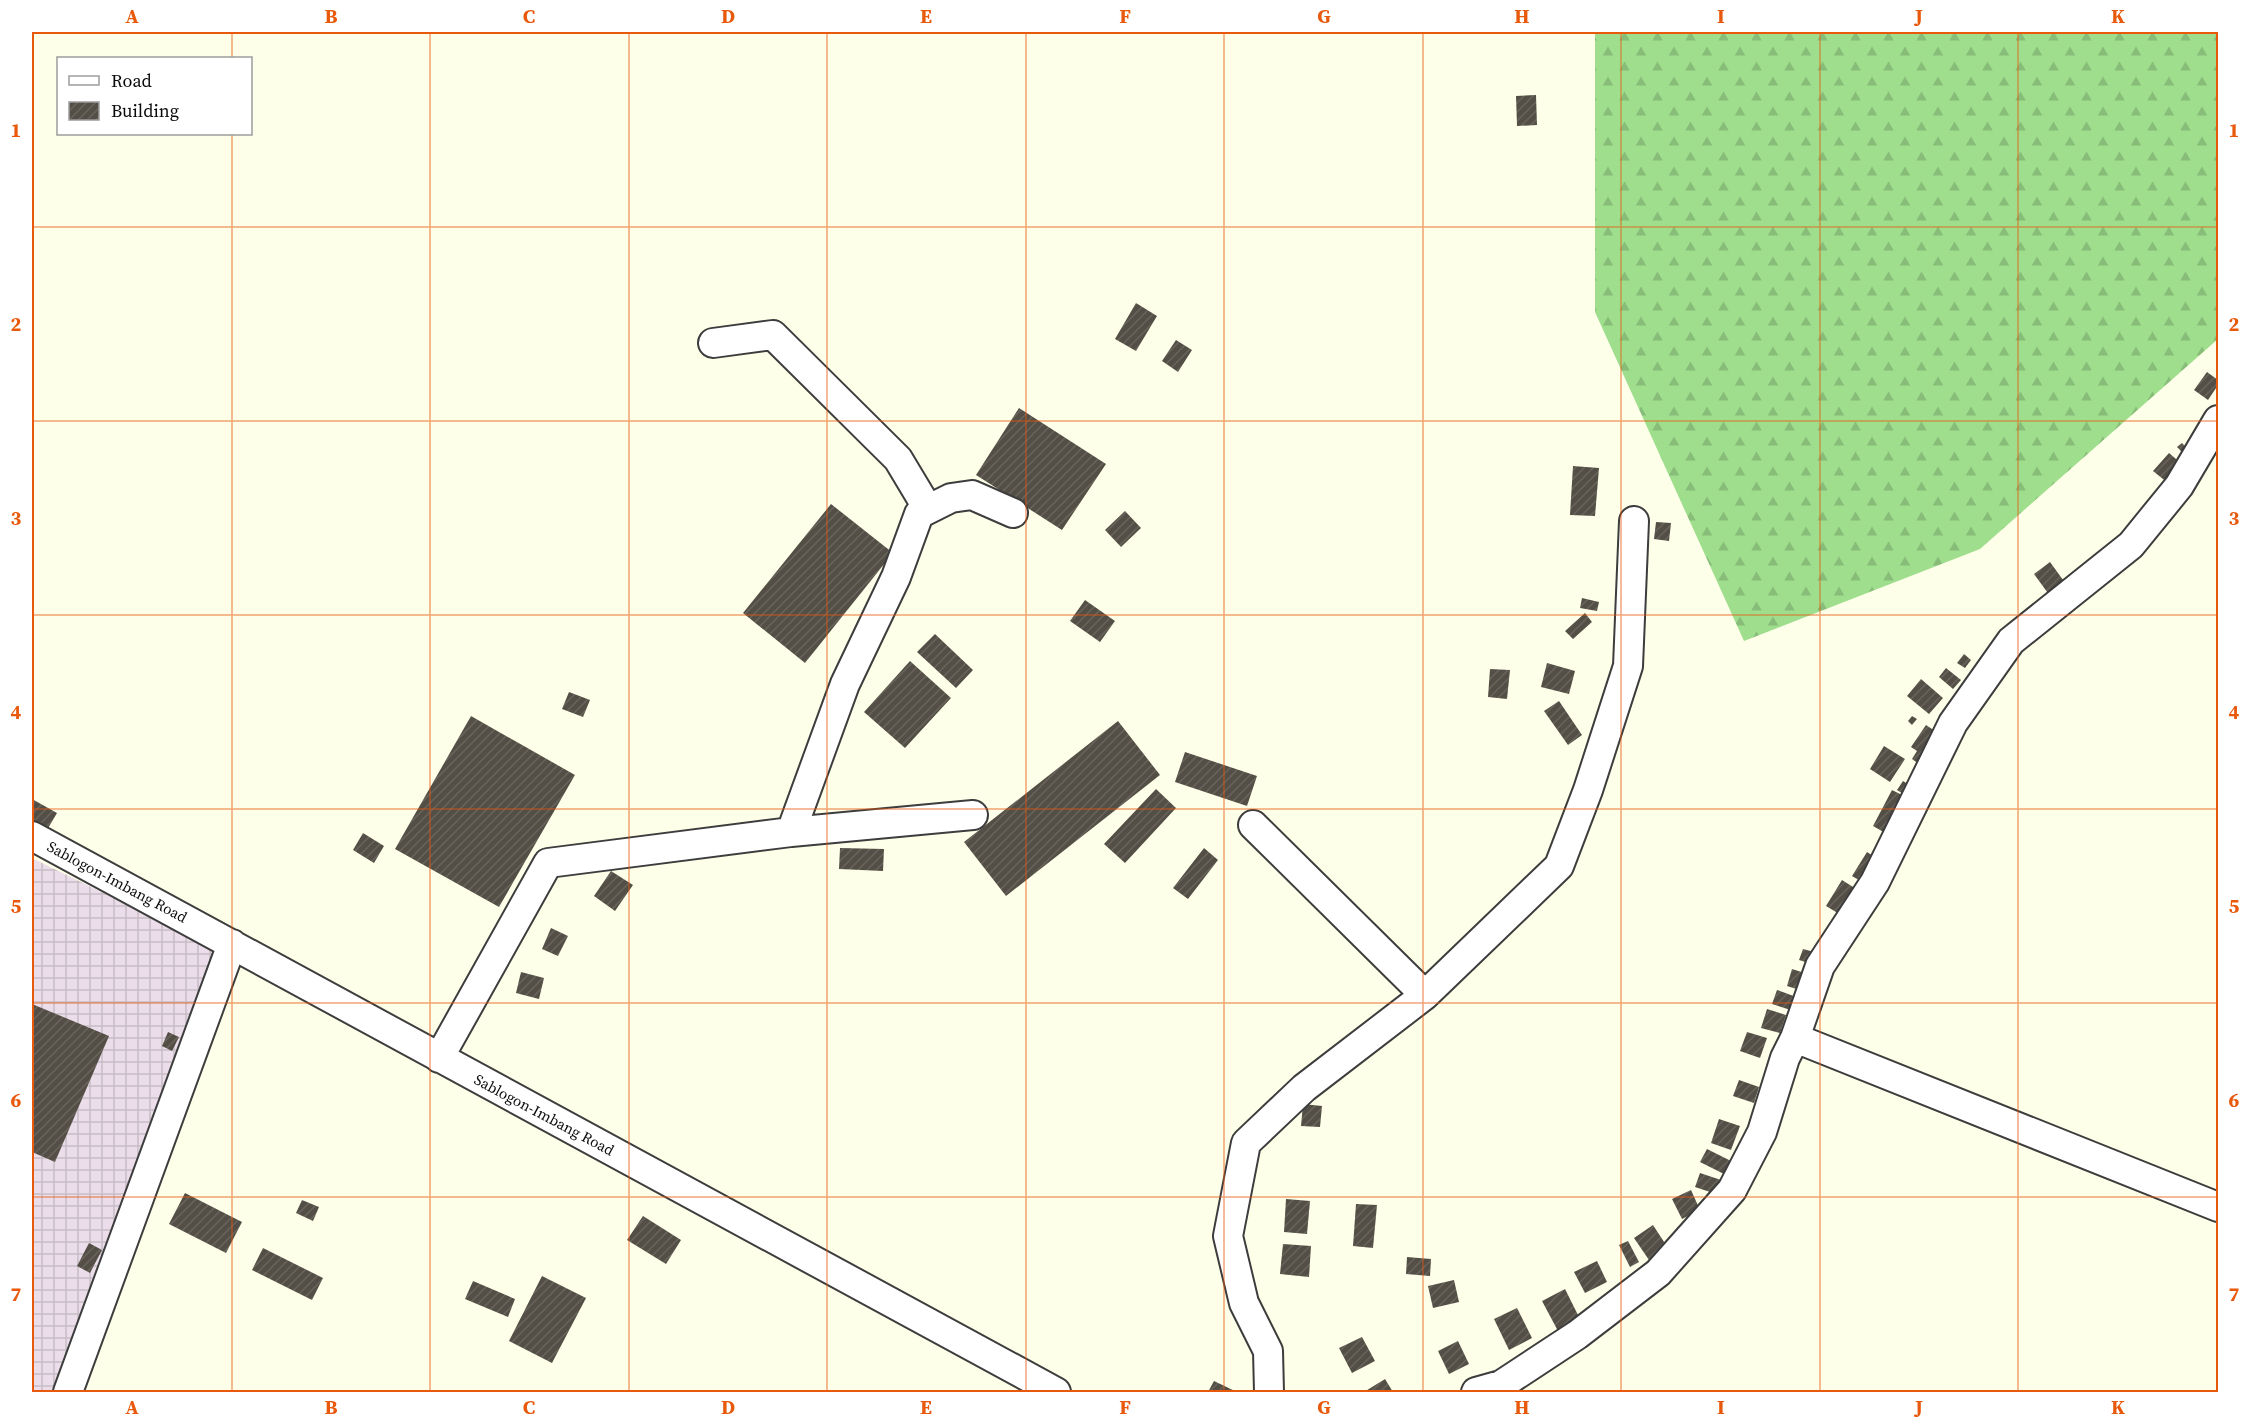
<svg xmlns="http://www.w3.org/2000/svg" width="2250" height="1424" viewBox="0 0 2250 1424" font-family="'Source Serif 4',serif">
  <defs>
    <pattern id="industrial-grid" width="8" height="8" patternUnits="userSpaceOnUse" patternTransform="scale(1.5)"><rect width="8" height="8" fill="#ebdde9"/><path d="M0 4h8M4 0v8" fill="none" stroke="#c8bcc6"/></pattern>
    <pattern id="forest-firs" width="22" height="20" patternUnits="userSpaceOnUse" patternTransform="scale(1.5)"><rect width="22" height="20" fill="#9ede8d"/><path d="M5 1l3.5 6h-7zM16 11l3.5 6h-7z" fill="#87bd78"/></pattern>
    <pattern id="building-hatch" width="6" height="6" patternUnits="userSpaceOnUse" patternTransform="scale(1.5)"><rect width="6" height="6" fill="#544f46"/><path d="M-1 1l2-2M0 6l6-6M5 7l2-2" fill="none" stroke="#68645c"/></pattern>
  </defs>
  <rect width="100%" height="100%" fill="#feffe8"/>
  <path fill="url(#industrial-grid)" d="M 32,858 L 222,951 L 52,1392 L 32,1392 Z"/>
  <path fill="url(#forest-firs)" d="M 1595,32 L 2218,32 L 2218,339 L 1980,549 L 1744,641 L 1595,312 Z"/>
  <path fill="url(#building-hatch)" d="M 1536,95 L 1537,125 L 1517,126 L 1516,96 Z
    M 1136,303 L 1157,316 L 1136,351 L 1115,339 Z
    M 1176,340 L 1192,350 L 1178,372 L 1162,361 Z
    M 2207,372 L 2218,380 L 2218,385 L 2208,400 L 2194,390 Z
    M 1019,408 L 1106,464 L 1062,530 L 976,475 Z
    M 2182,443 L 2188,449 L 2184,454 L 2177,447 Z
    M 2169,453 L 2183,465 L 2168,483 L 2153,471 Z
    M 1573,466 L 1599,468 L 1595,516 L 1570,515 Z
    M 831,504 L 893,553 L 805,663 L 743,613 Z
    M 1125,511 L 1141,528 L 1121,547 L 1105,530 Z
    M 1656,522 L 1671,523 L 1669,541 L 1654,539 Z
    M 2050,562 L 2066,584 L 2050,596 L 2034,574 Z
    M 1582,598 L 1599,602 L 1597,611 L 1580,608 Z
    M 1085,600 L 1115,621 L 1100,642 L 1070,621 Z
    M 1585,613 L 1592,622 L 1573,639 L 1565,631 Z
    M 935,634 L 973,670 L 956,688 L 917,652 Z
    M 1964,654 L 1971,660 L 1965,668 L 1957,663 Z
    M 910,661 L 951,698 L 905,748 L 864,712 Z
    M 1547,663 L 1575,671 L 1569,694 L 1541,687 Z
    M 1946,668 L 1961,680 L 1953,689 L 1939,677 Z
    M 1490,669 L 1510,670 L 1507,699 L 1488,697 Z
    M 1921,679 L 1943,698 L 1929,714 L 1907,696 Z
    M 569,692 L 590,700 L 583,717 L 562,709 Z
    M 1559,701 L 1582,735 L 1568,745 L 1544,711 Z
    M 471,716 L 575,775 L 499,907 L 395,849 Z
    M 1912,716 L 1917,719 L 1912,725 L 1908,721 Z
    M 1118,721 L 1160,775 L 1006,896 L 964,842 Z
    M 1926,725 L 1944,737 L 1923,767 L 1912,759 L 1917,751 L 1911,747 Z
    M 1884,746 L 1905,759 L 1890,782 L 1870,769 Z
    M 1185,752 L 1257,776 L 1247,806 L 1175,782 Z
    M 1903,781 L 1914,788 L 1908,797 L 1897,790 Z
    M 1156,789 L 1176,808 L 1125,863 L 1104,844 Z
    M 1892,790 L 1914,801 L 1894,838 L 1873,826 Z
    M 32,799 L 57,813 L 47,830 L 32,821 Z
    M 363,833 L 384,846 L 374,863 L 353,850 Z
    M 840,848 L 884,849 L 883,871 L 839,869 Z
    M 1204,848 L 1218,860 L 1188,899 L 1173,888 Z
    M 1867,852 L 1881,861 L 1867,885 L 1852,876 Z
    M 611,871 L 633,885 L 615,911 L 594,896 Z
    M 1842,880 L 1861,892 L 1846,918 L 1826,906 Z
    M 551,928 L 568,936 L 558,956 L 542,949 Z
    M 1803,949 L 1818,953 L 1815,965 L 1799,960 Z
    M 1792,969 L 1811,975 L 1806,992 L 1787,986 Z
    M 521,972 L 544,978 L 539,999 L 516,993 Z
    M 1777,990 L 1799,998 L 1794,1011 L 1772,1004 Z
    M 32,1004 L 109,1036 L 55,1162 L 32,1152 Z
    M 1767,1009 L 1786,1015 L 1780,1033 L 1761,1028 Z
    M 168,1032 L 179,1037 L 172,1051 L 162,1046 Z
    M 1747,1032 L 1767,1038 L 1760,1058 L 1740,1051 Z
    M 1739,1080 L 1759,1087 L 1754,1103 L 1733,1096 Z
    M 1303,1104 L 1322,1106 L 1320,1127 L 1301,1126 Z
    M 1719,1119 L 1740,1126 L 1731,1150 L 1711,1143 Z
    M 1707,1149 L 1735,1163 L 1728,1176 L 1700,1162 Z
    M 1700,1173 L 1724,1181 L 1719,1195 L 1695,1187 Z
    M 1691,1190 L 1700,1210 L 1682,1219 L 1672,1199 Z
    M 185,1193 L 242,1222 L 226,1253 L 169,1224 Z
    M 1286,1199 L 1310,1201 L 1307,1234 L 1284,1232 Z
    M 302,1200 L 319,1207 L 313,1221 L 296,1213 Z
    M 1356,1204 L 1377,1205 L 1373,1248 L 1353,1246 Z
    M 643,1216 L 681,1240 L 666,1264 L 627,1240 Z
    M 1653,1225 L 1668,1248 L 1649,1260 L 1634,1238 Z
    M 1628,1241 L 1639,1262 L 1630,1267 L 1619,1245 Z
    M 89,1243 L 102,1250 L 90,1273 L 77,1266 Z
    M 1283,1244 L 1311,1246 L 1309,1277 L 1280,1274 Z
    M 263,1248 L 323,1278 L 312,1300 L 252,1270 Z
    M 1407,1257 L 1431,1259 L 1430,1276 L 1406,1274 Z
    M 1597,1261 L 1607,1282 L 1585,1293 L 1574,1272 Z
    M 542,1276 L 586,1298 L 552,1363 L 509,1341 Z
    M 1454,1280 L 1459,1302 L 1433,1308 L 1428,1286 Z
    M 473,1281 L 515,1299 L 508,1317 L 465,1299 Z
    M 1565,1289 L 1580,1319 L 1558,1331 L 1542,1301 Z
    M 1517,1308 L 1532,1338 L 1509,1350 L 1494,1319 Z
    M 1362,1337 L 1375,1361 L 1352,1373 L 1339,1348 Z
    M 1458,1341 L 1469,1364 L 1449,1374 L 1438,1351 Z
    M 1385,1379 L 1393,1392 L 1364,1392 Z
    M 1214,1381 L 1237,1392 L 1208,1392 Z"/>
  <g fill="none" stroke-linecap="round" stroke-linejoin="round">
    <g stroke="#3d3d3d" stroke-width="32">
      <path id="minor" d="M 713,343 L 773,335 L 898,459 L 928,509
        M 1253,825 L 1425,995
        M 791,832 L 973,815
        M 32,836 L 1056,1392
        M 1795,1038 L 2218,1207
        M 439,1058 L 548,863 L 791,832 L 845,684 L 896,577 L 919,514 L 951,498 L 972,495 L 1013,513
        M 68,1392 L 232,944
        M 1269,1392 L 1268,1351 L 1244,1303 L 1228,1236 L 1246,1143 L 1304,1088 L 1425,995 L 1559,866 L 1588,790 L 1628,666 L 1634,521
        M 1476,1392 L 1501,1385 L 1577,1335 L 1658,1273 L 1732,1190 L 1762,1132 L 1785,1058 L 1795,1038 L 1820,966 L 1875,882 L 1953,723 L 2011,641 L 2131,545 L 2179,486 L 2218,420"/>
    </g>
    <use href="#minor" stroke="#fff" stroke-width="28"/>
  </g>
  <path fill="none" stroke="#e8590c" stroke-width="1.5" stroke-opacity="0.55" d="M 232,32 L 232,58M 430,32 L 430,1392M 629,32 L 629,1392M 827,32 L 827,1392M 1026,32 L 1026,1392M 1224,32 L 1224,1392M 1423,32 L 1423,1392M 1621,32 L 1621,1392M 1820,32 L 1820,1392M 2018,32 L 2018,1392M 232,134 L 232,1392M 32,227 L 2218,227M 32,421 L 2218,421M 32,615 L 2218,615M 32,809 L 2218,809M 32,1003 L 2218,1003M 32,1197 L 2218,1197"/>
  <g text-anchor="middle" stroke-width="6" stroke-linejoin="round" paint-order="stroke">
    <g font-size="15" fill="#0a0a0a" stroke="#fff">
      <text transform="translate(117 882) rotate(28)" y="5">Sablogon-Imbang Road</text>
      <text transform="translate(544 1115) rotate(28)" y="5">Sablogon-Imbang Road</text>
    </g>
  </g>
  <rect width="2250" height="1424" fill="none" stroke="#ffffff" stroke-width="66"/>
  <rect x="57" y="57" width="195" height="78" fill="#ffffff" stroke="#9d9d9d" stroke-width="1.5"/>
  <rect x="69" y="76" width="30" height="9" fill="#ffffff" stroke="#9d9d9d" stroke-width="1.5"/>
  <text x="111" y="87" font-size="18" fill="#0a0a0a">Road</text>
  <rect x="69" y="102" width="30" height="18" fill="url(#building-hatch)" stroke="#9d9d9d" stroke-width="1.5"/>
  <text x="111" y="117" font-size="18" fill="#0a0a0a">Building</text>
  <rect x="33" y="33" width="2184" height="1358" fill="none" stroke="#e8590c" stroke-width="2"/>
  <g font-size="20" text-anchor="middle" font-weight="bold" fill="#e8590c">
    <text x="132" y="23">A</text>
    <text x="331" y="23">B</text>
    <text x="529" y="23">C</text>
    <text x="728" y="23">D</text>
    <text x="926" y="23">E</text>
    <text x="1125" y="23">F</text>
    <text x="1324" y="23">G</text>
    <text x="1522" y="23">H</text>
    <text x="1721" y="23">I</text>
    <text x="1919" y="23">J</text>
    <text x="2118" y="23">K</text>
    <text x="16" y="137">1</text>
    <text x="2234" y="137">1</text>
    <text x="16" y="331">2</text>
    <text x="2234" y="331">2</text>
    <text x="16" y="525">3</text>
    <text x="2234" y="525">3</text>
    <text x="16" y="719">4</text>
    <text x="2234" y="719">4</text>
    <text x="16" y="913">5</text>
    <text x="2234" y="913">5</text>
    <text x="16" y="1107">6</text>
    <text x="2234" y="1107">6</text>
    <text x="16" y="1301">7</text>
    <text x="2234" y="1301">7</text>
    <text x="132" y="1414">A</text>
    <text x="331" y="1414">B</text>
    <text x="529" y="1414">C</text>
    <text x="728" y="1414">D</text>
    <text x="926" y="1414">E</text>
    <text x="1125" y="1414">F</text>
    <text x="1324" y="1414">G</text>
    <text x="1522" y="1414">H</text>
    <text x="1721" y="1414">I</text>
    <text x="1919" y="1414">J</text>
    <text x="2118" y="1414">K</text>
  </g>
</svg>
